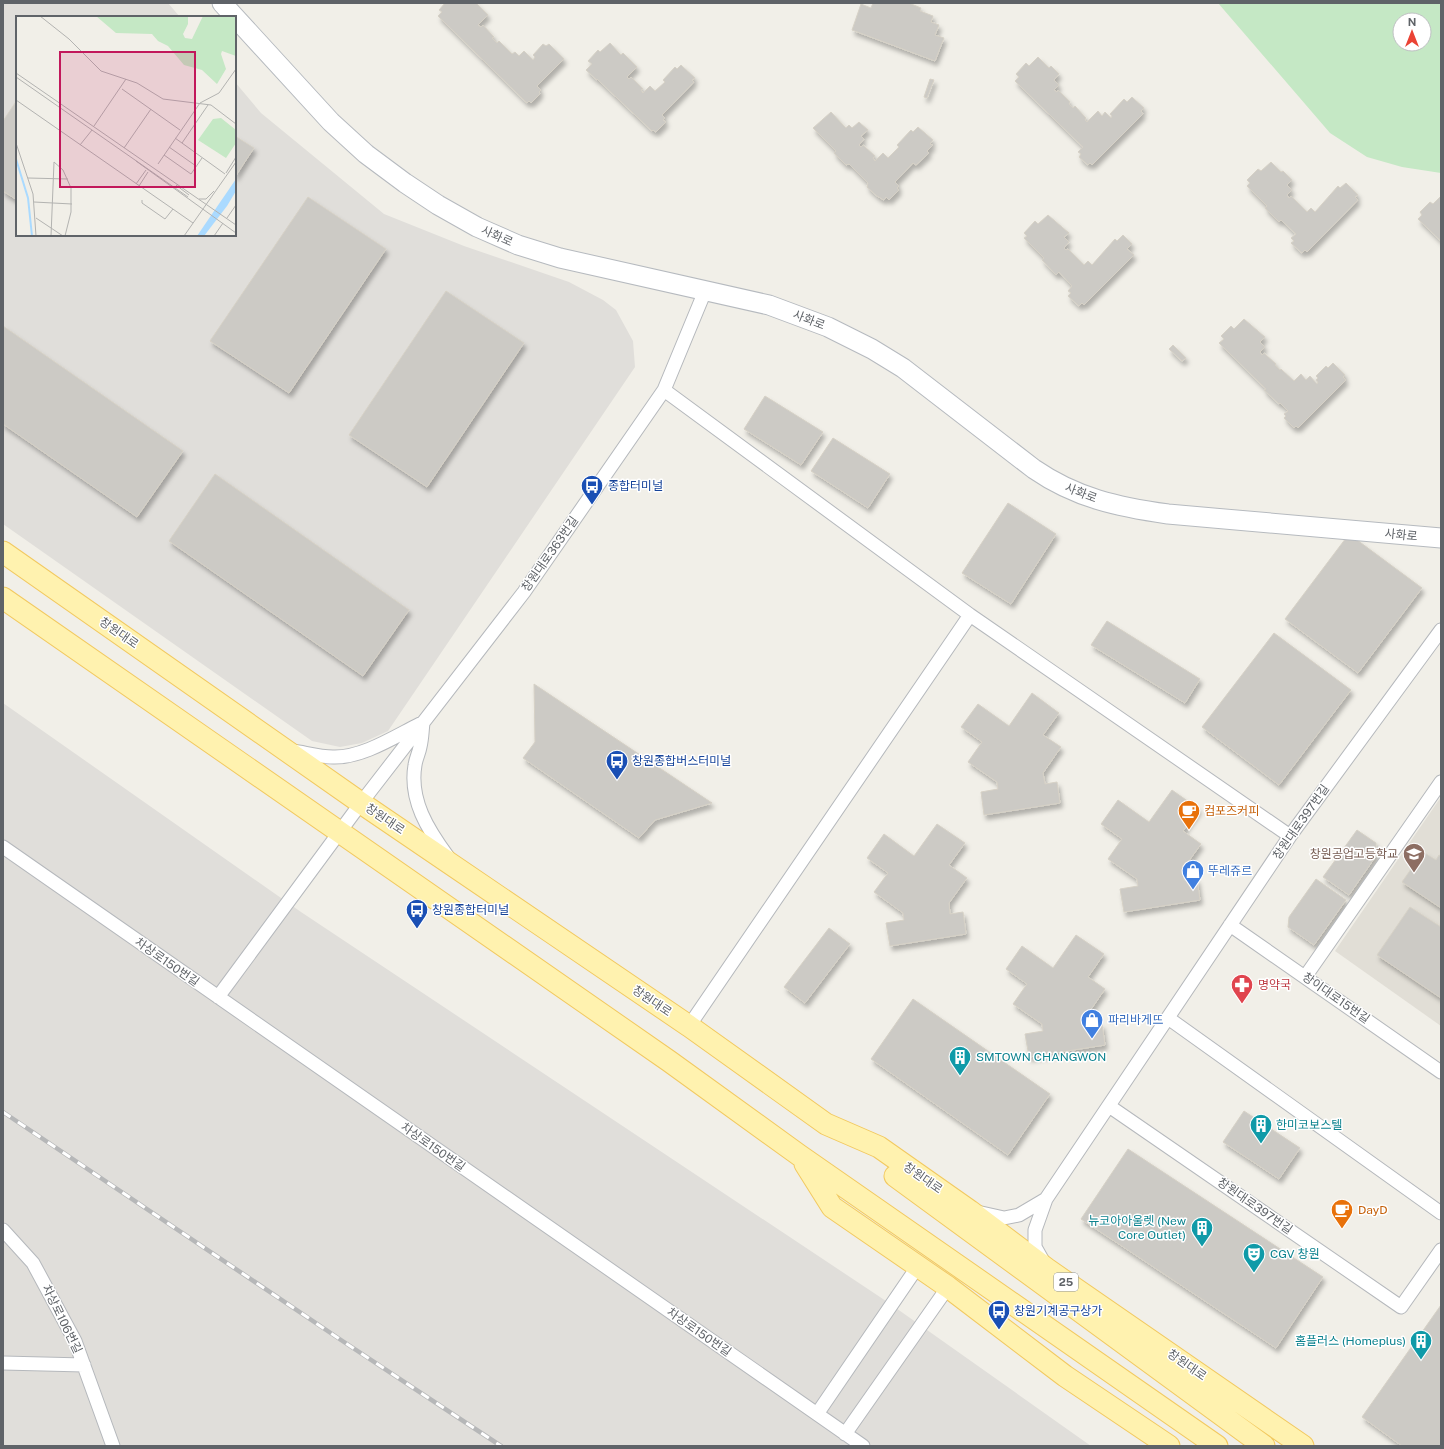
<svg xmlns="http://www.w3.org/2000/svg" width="1444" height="1449" viewBox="0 0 1444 1449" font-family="'Public Sans','Noto Sans KR',sans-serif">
  <defs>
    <filter id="shadow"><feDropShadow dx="2.5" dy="4.5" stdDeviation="2" flood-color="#0004"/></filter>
  </defs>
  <rect width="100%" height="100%" fill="#f1efe8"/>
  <path fill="#e0deda" d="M 3,3 L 168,3 L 180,17 L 17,17 L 17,235 L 235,235 L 235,82 L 261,113 L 384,214 L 464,246 L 569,282 L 603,300 L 616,310 L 633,341 L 635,367 L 388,731 L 362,743 L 340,747 L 312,741 L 3,524 Z
    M 3,703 L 301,912 L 886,1301 L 1091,1446 L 3,1446 Z"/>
  <path fill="#e1ded6" d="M 1441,797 L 1441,1026 L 1335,951 Z"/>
  <path fill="#c5e8c5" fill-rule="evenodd" d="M 1218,3 L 1441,3 L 1441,173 L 1402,167 L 1367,157 L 1330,133 ZM 1400,20 L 1424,20 L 1424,44 L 1400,44 Z"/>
  <path fill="#cccac5" stroke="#d6d1c6" filter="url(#shadow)" d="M 445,3 L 476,3 L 488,15 L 478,25 L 481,27 L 483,25 L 494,37 L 492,38 L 497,43 L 499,41 L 512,54 L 515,52 L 519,56 L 524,51 L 533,60 L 535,57 L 533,55 L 543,44 L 546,46 L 549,44 L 564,59 L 537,86 L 541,90 L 539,92 L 540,94 L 531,103 L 529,101 L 527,103 L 438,16 L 442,12 L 439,10 Z
    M 873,3 L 909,3 L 921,8 L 920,11 L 933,16 L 931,22 L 939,25 L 935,35 L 944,38 L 935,61 L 852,30 L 861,4 L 871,8 Z
    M 610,43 L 621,55 L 623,53 L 637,67 L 627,77 L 629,79 L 631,77 L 643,89 L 641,90 L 643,93 L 650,86 L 655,91 L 665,82 L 663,80 L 675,67 L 677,69 L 681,65 L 695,78 L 692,80 L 694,82 L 662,115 L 665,118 L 663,120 L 666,122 L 656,132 L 653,130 L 652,131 L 597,79 L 597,80 L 586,70 L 592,64 L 588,61 L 598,50 L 600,52 Z
    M 1038,57 L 1049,68 L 1051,66 L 1059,74 L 1054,80 L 1059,85 L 1054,90 L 1057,92 L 1058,90 L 1070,102 L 1069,104 L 1073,108 L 1075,106 L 1086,118 L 1085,120 L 1087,122 L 1098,111 L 1102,116 L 1105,112 L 1111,118 L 1112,116 L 1110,114 L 1124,99 L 1127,102 L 1132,97 L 1144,108 L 1141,111 L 1143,114 L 1092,165 L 1090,163 L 1088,165 L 1079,157 L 1081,154 L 1078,152 L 1083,147 L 1015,81 L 1019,77 L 1016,74 L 1026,63 L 1029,66 Z
    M 930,79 L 934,80 L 927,98 L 924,97 Z
    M 17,100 L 17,200 L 3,191 L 3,121 Z
    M 831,112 L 846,128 L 849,125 L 852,128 L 859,122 L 868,130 L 861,136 L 864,139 L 859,145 L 861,147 L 863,145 L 875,156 L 873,158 L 875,161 L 883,153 L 888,158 L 899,147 L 897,145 L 911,130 L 913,132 L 918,127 L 933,140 L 930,144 L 933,145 L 927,151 L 929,153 L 916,165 L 913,163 L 895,182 L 899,186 L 897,188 L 899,190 L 889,200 L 886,197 L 884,200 L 877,196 L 867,187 L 868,183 L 849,164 L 846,165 L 834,153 L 836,151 L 813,128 Z
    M 235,136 L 254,148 L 235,177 Z
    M 1271,162 L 1281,172 L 1283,171 L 1292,180 L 1287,185 L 1292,190 L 1287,195 L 1289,198 L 1291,196 L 1307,212 L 1311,208 L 1315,212 L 1338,186 L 1340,188 L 1346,183 L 1358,195 L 1355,197 L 1358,200 L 1307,252 L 1305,250 L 1302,253 L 1291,243 L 1294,241 L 1291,238 L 1296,234 L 1281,220 L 1279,222 L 1265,208 L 1267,206 L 1247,186 L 1250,183 L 1247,180 L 1258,169 L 1261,171 Z
    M 1441,196 L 1441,241 L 1418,219 L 1422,215 L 1420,212 L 1430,202 L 1433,204 Z
    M 308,197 L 386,249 L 289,393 L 210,341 Z
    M 1048,215 L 1069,233 L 1064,237 L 1069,242 L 1064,248 L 1066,250 L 1068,249 L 1084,265 L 1088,261 L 1092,265 L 1115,239 L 1117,241 L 1123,235 L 1132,244 L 1127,249 L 1134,255 L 1084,305 L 1082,303 L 1079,306 L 1068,296 L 1071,293 L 1068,291 L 1072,286 L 1059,272 L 1056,275 L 1042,260 L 1044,258 L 1024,238 L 1027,236 L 1024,233 L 1035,221 L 1038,224 Z
    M 446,291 L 524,343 L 427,487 L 349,435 Z
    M 1244,319 L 1265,337 L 1260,342 L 1265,347 L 1260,352 L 1262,355 L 1264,353 L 1276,364 L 1275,365 L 1280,370 L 1281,369 L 1294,381 L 1301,374 L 1306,380 L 1310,376 L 1317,384 L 1318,382 L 1316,380 L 1318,378 L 1316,376 L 1326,366 L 1328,368 L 1333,363 L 1345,375 L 1343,377 L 1346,380 L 1298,428 L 1296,426 L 1294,428 L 1284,418 L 1286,416 L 1284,414 L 1288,411 L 1280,403 L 1279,404 L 1264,390 L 1266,389 L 1219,343 L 1224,339 L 1221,336 L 1231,326 L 1234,329 Z
    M 3,326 L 183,451 L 137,517 L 3,424 Z
    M 1173,345 L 1186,358 L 1182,361 L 1169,349 Z
    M 765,396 L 823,432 L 801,465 L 744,429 Z
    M 833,438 L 890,474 L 868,508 L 811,471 Z
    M 215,474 L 409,610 L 363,676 L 169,541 Z
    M 1008,503 L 1056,534 L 1011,604 L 962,573 Z
    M 1349,534 L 1422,588 L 1358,673 L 1285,619 Z
    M 1107,621 L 1200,679 L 1185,703 L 1091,645 Z
    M 1274,633 L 1351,690 L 1279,785 L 1202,727 Z
    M 534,684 L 712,803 L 655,820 L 639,838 L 523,758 L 535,742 Z
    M 1032,693 L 1059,713 L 1043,735 L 1061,747 L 1043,773 L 1045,784 L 1057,782 L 1060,803 L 984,815 L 981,792 L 998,789 L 997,782 L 968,762 L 982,742 L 961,727 L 978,704 L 1009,726 Z
    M 1172,790 L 1199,809 L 1183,831 L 1201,844 L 1183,869 L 1184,880 L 1197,879 L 1200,900 L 1124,912 L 1120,889 L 1138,886 L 1137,879 L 1108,859 L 1122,839 L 1101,824 L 1118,800 L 1149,822 Z
    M 937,824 L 965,843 L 949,865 L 967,878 L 949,903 L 950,914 L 963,912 L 966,934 L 890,946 L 886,923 L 904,920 L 903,913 L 874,892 L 888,873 L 867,858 L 884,834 L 914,856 Z
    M 1357,830 L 1376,843 L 1376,856 L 1349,895 L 1323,877 Z
    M 1423,852 L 1436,860 L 1439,855 L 1441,856 L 1441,908 L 1402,882 Z
    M 1316,879 L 1346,900 L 1314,945 L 1288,927 L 1289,917 Z
    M 1410,907 L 1441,927 L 1441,998 L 1377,955 Z
    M 829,928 L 850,944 L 805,1003 L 784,987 Z
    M 1076,935 L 1104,954 L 1088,977 L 1105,989 L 1087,1015 L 1089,1026 L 1102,1024 L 1105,1045 L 1029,1057 L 1025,1034 L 1043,1031 L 1042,1024 L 1013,1004 L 1027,984 L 1006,969 L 1022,946 L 1053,968 Z
    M 913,999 L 1050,1094 L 1008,1155 L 871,1059 Z
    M 1244,1111 L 1300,1148 L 1279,1179 L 1223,1142 Z
    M 1128,1149 L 1323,1277 L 1276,1348 L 1081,1219 Z
    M 1441,1305 L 1441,1446 L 1402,1446 L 1362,1417 Z"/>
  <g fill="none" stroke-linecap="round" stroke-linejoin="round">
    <g stroke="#b5b8bc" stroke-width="15">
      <path id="street" d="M 664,390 L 970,615 L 1290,836
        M 423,723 C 422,731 422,739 420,747 C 419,753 416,758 415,765 C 409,800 428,830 448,857
        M 293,751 C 306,753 320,757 333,757 C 362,758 394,737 420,724
        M 3,847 L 863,1446
        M 1230,925 L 1441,1072
        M 1305,977 L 1441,782
        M 218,997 L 361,803 L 524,592 L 664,390 L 705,291
        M 1168,1018 L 1441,1213
        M 689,1026 L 970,615
        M 1109,1106 L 1401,1307 L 1441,1250
        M 977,1212 L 1004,1218 L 1019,1215 L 1046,1199
        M 3,1230 L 33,1263 L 75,1341 L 113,1446
        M 1044,1263 L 1035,1247 L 1035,1230 L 1046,1199 L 1290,836 L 1441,630
        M 3,1363 L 84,1365
        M 817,1414 L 918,1266
        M 845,1434 L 948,1287"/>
    </g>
    <g stroke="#b6babf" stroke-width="21">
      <path id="secondary" d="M 222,3 L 331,122 L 366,154 L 405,183 L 438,205 L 477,227 L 518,245 L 560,258 L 769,305 L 828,327 L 872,349 L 903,368 L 1034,469 C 1076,498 1118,507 1168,514 L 1441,538"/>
    </g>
    <g stroke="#f2c960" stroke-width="23">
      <path id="primary" d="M 3,552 L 361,803 L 689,1026 L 826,1124 L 879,1147 L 970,1211 L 1047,1269 L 1303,1446
        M 3,598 L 669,1061 L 799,1155 L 1217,1446
        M 805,1164 L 832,1207 L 948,1287 L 1065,1376 L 1169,1446
        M 895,1176 L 1264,1446"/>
    </g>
    <use href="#street" stroke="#fff" stroke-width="13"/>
    <use href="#secondary" stroke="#fff" stroke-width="19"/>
    <use href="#primary" stroke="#fff2af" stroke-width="21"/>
    <g stroke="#b6b7b8" stroke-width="4.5">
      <path id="rail" d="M 3,1112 L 341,1340 L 501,1446"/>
    </g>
    <use href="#rail" stroke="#fff" stroke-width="3" stroke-dasharray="9" stroke-linecap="butt"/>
  </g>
  <defs>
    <g id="bus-pin" transform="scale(1.15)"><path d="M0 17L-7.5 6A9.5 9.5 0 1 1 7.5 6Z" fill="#1a4fb4" stroke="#fff"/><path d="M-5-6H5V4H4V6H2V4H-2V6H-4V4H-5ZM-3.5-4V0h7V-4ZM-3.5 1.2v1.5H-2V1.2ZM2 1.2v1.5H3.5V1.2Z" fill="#fff"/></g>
    <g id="cafe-pin" transform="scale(1.15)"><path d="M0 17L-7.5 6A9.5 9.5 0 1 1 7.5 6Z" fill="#e8710a" stroke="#fff"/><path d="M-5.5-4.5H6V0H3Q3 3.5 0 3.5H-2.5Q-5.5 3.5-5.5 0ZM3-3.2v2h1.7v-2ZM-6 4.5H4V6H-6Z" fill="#fff"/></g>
    <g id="school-pin" transform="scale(1.15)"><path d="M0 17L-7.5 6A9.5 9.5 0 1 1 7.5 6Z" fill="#8d6e63" stroke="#fff"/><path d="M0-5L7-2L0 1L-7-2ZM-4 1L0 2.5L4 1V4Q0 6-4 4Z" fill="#fff"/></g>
    <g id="shop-pin" transform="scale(1.15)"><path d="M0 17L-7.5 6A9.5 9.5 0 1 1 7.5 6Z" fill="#3f7fe0" stroke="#fff"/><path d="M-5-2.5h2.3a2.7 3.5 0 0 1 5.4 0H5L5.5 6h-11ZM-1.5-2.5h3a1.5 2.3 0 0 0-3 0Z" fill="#fff"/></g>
    <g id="pharmacy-pin" transform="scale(1.15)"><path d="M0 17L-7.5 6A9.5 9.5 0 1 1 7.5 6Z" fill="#e0444e" stroke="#fff"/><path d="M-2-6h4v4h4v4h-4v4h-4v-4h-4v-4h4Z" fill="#fff"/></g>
    <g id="building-pin" transform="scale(1.15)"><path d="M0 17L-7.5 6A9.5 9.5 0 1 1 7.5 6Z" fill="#0f9aa8" stroke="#fff"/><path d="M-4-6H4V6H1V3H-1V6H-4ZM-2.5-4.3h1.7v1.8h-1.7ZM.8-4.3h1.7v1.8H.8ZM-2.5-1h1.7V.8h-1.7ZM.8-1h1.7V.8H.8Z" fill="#fff"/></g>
    <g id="theatre-pin" transform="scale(1.15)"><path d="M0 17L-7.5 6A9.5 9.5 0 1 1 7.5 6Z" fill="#0f9aa8" stroke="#fff"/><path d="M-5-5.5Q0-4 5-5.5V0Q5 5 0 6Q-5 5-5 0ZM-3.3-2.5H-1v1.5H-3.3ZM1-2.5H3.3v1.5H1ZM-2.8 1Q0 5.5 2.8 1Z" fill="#fff"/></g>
  </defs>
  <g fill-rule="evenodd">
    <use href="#bus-pin" x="592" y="486"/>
    <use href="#bus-pin" x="617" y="761"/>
    <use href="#cafe-pin" x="1189" y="811"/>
    <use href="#school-pin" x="1414" y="854"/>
    <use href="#shop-pin" x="1193" y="871"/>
    <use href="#bus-pin" x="417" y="910"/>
    <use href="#pharmacy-pin" x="1242" y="985"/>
    <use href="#shop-pin" x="1092" y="1020"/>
    <use href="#building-pin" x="960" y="1057"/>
    <use href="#building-pin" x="1261" y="1125"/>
    <use href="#cafe-pin" x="1342" y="1210"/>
    <use href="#building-pin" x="1202" y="1228"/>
    <use href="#theatre-pin" x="1254" y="1254"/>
    <use href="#bus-pin" x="999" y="1311"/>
    <use href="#building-pin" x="1421" y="1341"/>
  </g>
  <g text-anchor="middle" stroke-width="3" stroke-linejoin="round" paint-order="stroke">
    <rect fill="#fff" stroke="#8f9295" stroke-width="1" x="1054" y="1273" width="24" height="18" rx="3"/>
    <g font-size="11" font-weight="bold" fill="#5f6368">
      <text x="1066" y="1286">25</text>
    </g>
    <g font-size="12" fill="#5f6368" stroke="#fff">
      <text transform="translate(497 236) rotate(24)" y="4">사화로</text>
      <text transform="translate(809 320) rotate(21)" y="4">사화로</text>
      <text transform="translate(1081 493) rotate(21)" y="4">사화로</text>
      <text transform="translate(1401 535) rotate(5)" y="4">사화로</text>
      <text transform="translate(550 554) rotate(-55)" y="4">창원대로363번길</text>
      <text transform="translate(119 633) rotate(35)" y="4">창원대로</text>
      <text transform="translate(385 819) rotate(34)" y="4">창원대로</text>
      <text transform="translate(1301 822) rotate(-55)" y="4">창원대로397번길</text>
      <text transform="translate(167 962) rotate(35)" y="4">차상로150번길</text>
      <text transform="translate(1336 998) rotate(35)" y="4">창이대로15번길</text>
      <text transform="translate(652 1001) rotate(34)" y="4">창원대로</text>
      <text transform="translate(433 1147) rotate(35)" y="4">차상로150번길</text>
      <text transform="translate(923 1178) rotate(35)" y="4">창원대로</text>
      <text transform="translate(1255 1206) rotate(35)" y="4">창원대로397번길</text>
      <text transform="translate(62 1319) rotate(64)" y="4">차상로106번길</text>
      <text transform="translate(699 1332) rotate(35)" y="4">차상로150번길</text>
      <text transform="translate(1187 1365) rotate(35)" y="4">창원대로</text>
    </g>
    <g font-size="12" fill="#164399" stroke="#fff" text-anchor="start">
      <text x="608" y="490">종합터미널</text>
      <text x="632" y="765">창원종합버스터미널</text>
      <text x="432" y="914">창원종합터미널</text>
      <text x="1014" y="1315">창원기계공구상가</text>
    </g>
    <g font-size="12" fill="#c56008" stroke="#fff" text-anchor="start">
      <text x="1204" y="815">컴포즈커피</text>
      <text x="1358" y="1214">DayD</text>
    </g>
    <g font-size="12" fill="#785e54" stroke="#fff" text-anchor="end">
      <text x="1398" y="858">창원공업고등학교</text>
    </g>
    <g font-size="12" fill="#366cbe" stroke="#fff" text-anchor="start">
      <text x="1208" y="875">뚜레쥬르</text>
      <text x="1108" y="1024">파리바게뜨</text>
    </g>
    <g font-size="12" fill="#be3a42" stroke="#fff" text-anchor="start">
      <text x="1258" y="989">명약국</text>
    </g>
    <g font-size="12" fill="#0d838f" stroke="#fff" text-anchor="start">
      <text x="976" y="1061">SMTOWN CHANGWON</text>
      <text x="1276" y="1129">한미코보스텔</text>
      <text x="1186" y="1225" text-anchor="end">뉴코아아울렛 (New<tspan x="1186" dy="14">Core Outlet)</tspan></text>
      <text x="1270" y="1258">CGV 창원</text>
      <text x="1406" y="1345" text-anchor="end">홈플러스 (Homeplus)</text>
    </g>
  </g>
  <g transform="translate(16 16)">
    <rect width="220" height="220" fill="#f1efe8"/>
    <path d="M 80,0 L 172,0 L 172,8 L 167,18 L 169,22 L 176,23 L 187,0 L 220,0 L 220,40 L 206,35 L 205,38 L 210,53 L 201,68 L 186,54 L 168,49 L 152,30 L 142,25 L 136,18 L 100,17 ZM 205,102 L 220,114 L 220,127 L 210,142 L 182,124 L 197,103 Z" fill="#c5e8c5"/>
    <path d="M 220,163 L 220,175 L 211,190 L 188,220 L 181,220 Z" fill="#aadaff"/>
    <path fill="none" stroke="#aadaff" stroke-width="2" d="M 0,143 L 12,182 L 16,220"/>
    <path fill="none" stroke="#b3b3b1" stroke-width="1" d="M 24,0 L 53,23 L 85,55 L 121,67 L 147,83 L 195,89 L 220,108M 0,57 L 220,209M 0,61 L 172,181M 106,73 L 164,114M 0,84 L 177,207M 78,110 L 110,63M 159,122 L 209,158M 0,127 L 17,178 L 20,220M 166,127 L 192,89M 64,129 L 76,114M 153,131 L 180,150M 108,132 L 135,93M 148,139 L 175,158 L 186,142M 120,145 L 220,217M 38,146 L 47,154 L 55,172 L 55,196 L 49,220M 142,148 L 184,87 L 203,77 L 220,53M 210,157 L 220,141M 12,162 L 52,163M 120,168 L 130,154M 160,169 L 173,179M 123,170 L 132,156M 183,183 L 190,183 L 198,175M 126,184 L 126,187 L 149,203 L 157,193M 18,186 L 56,188M 20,202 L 47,220M 211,202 L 220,189M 35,220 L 38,146M 168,220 L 220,146M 198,220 L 207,207"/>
    <path fill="#c2185b" fill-opacity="0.15" stroke="#c2185b" stroke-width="2" d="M 44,36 L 179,36 L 179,171 L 44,171 Z"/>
    <rect width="220" height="220" fill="none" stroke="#5f6368" stroke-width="2"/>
  </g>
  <rect width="1444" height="1449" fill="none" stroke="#5f6368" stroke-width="8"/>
  <g transform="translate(1412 32)"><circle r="19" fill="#ffffff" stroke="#bfc1c3"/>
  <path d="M0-3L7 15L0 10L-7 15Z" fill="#ea4335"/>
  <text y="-6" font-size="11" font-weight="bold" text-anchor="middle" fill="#5f6368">N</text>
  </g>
</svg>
